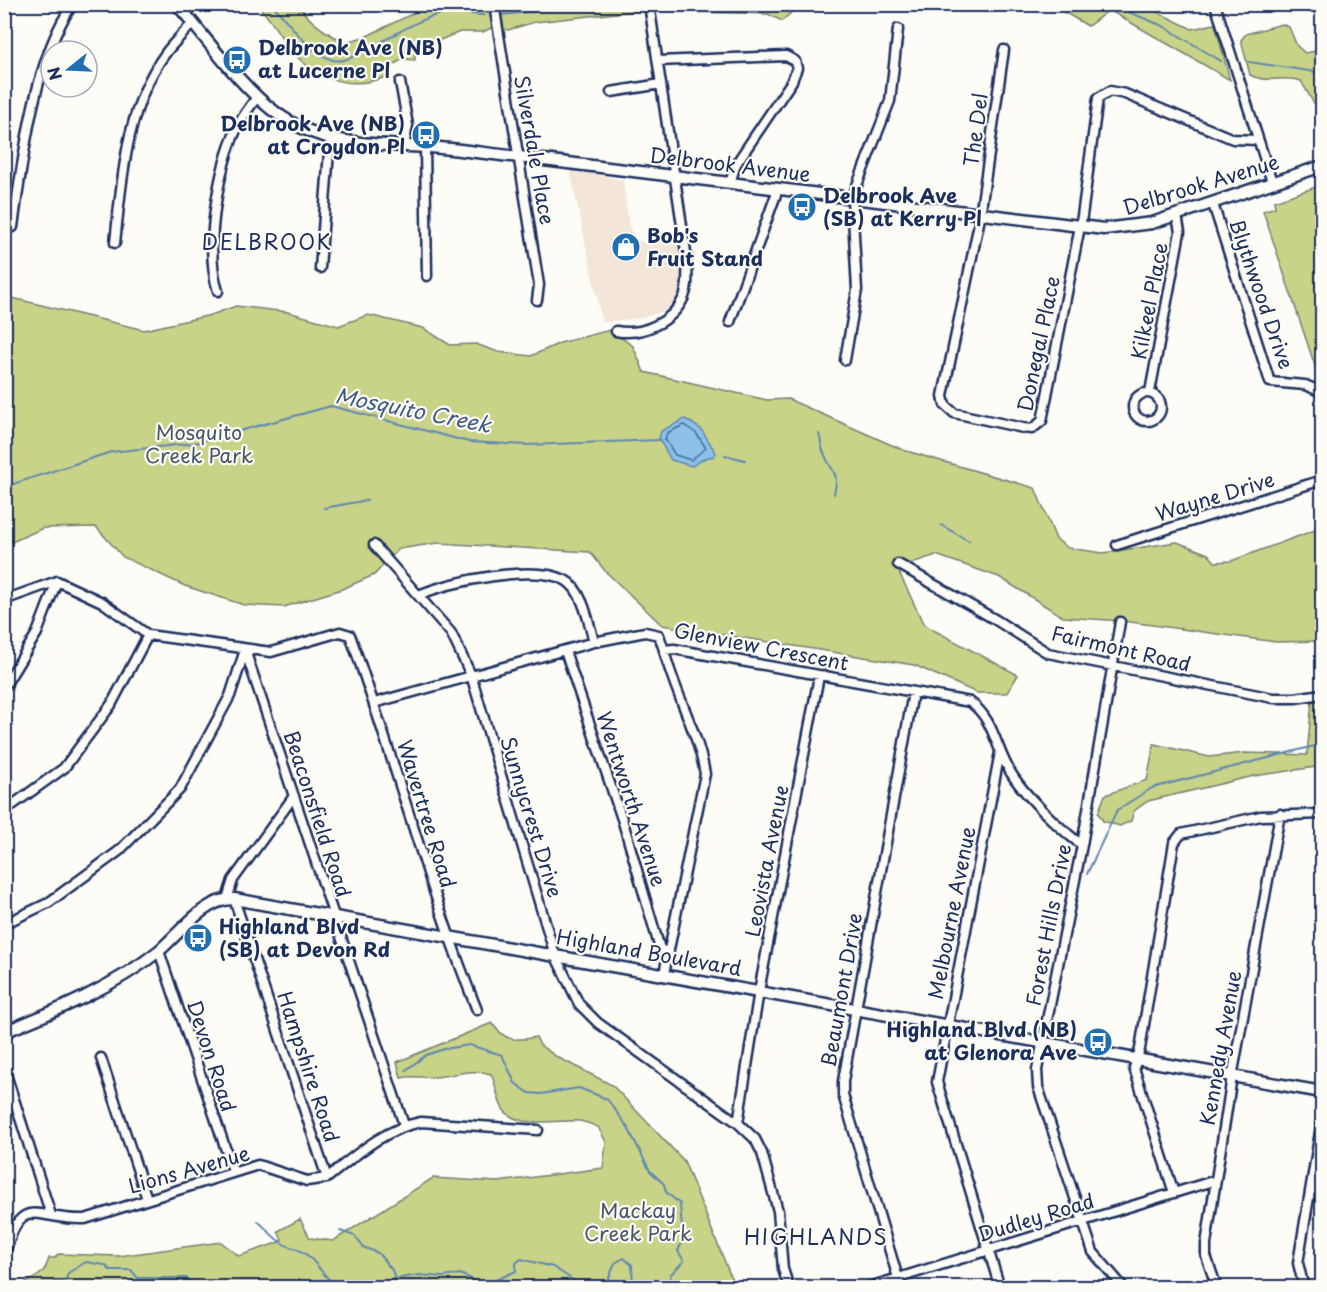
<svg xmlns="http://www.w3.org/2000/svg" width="1327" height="1292" viewBox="0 0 1327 1292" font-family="'Playpen Sans',sans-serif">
  <rect width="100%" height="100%" fill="#fdfcf7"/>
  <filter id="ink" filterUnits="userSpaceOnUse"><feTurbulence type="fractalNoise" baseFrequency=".0167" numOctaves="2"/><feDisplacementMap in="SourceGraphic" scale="12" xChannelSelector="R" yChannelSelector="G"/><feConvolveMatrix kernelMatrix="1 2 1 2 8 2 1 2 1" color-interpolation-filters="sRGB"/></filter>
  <g filter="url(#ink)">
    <path fill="#f3e5d8" d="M 570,170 L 623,180 L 629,227 L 635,240 L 647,243 L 679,237 L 687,286 L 676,307 L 642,318 L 602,322 Z"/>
    <path fill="#c8d387" stroke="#728172" stroke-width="1.5" d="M 517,4 L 643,4 L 644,10 L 535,22 L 508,30 L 493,27 L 483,32 L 460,32 L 415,50 L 415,60 L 403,59 L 391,66 L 386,77 C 348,91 313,79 288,46 C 277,32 270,17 257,5 L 298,5 C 310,22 326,34 346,42 L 367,36 L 422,9 L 426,5 L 487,5 L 491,11 L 500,13 L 506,7 Z
      M 661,5 L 661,4 L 799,5 L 782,21 L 768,14 L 662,11 Z
      M 1052,5 L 1143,5 L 1192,29 L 1215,24 L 1230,80 L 1109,10 L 1088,26 Z
      M 1282,24 L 1289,27 L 1297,46 L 1305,53 L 1322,50 L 1322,108 L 1313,102 L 1301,81 C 1284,75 1266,84 1250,75 L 1241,40 L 1246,34 Z
      M 1322,185 L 1322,389 L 1315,386 L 1318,375 L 1263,211 L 1275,207 L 1274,201 Z
      M 4,296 L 144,330 L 211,315 L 236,306 L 288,312 L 338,326 L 368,315 L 423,328 L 450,345 L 476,344 L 498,352 L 531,356 L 560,343 L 610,330 L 633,346 L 644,372 L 767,400 L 788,399 L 903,450 L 1035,488 L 1056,539 L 1068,548 L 1103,553 L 1177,542 L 1208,554 L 1215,562 L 1231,561 L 1318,529 L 1322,534 L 1322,641 L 1276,642 L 1123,621 L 1063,617 L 999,577 L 936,555 L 897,568 L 924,625 L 1018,675 L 1007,693 L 977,693 L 914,665 L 662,625 L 606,572 L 590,552 L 438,543 L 399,549 L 374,575 L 342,589 L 284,607 L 244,605 L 185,586 L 123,557 L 96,527 L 43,528 L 5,545 Z
      M 1322,699 L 1322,766 L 1254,776 L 1148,801 L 1134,811 L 1131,821 L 1120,826 L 1103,821 L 1098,813 L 1105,795 L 1147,780 L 1154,744 L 1209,757 L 1244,753 L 1307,755 L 1312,701 Z
      M 492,1023 C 505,1042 515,1041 536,1037 L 540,1045 L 557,1057 L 612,1085 L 684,1161 L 735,1287 L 18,1287 C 33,1277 44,1278 49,1258 L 55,1258 L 58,1254 L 119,1256 L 221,1242 L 239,1256 L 277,1243 L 282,1240 L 278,1231 L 300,1219 L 310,1238 L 333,1241 L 433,1178 L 498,1182 L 603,1168 L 606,1142 L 598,1127 C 593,1125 586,1122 580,1121 C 559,1119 511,1131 501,1105 C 497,1096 496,1085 491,1074 C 470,1068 455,1076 434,1077 C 422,1078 413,1075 401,1078 L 397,1062 Z"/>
    <path fill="#8cc1ea" stroke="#5f87b2" stroke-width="1.5" d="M 685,419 L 701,429 L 716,453 L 714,456 L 705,458 L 692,466 L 671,460 L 659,439 L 661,431 Z"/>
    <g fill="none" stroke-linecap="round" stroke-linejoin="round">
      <path stroke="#486996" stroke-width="1.5" d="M 684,425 L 696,433 L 706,448 L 691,460 L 675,455 L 665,439 L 667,433 Z"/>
      <path stroke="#5f87b2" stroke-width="2" d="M 272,4 C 290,23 307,52 333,60 C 345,63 358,54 368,49 C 394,36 422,15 452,12 C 463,11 473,15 484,15
        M 1109,4 L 1163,26 L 1221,61
        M 501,15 L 603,4
        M 1249,62 L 1322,73
        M 819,434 C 821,440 821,448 824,453 C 831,473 840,470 834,494
        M 725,455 L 745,460
        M 4,487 L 111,452 L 195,443 L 331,406 L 469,442 L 527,445 L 661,440
        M 324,508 L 368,500
        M 941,525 L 969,541
        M 1087,874 L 1117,810 L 1152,788 L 1322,744
        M 406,1070 L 426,1055 L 444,1049 L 469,1045 L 502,1055 L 515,1083 L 529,1093 L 541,1094 L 579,1088 L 607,1099 L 627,1126 L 650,1171 L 664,1184 L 666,1192 L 680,1204 L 683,1240 L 678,1251 L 684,1261 L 670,1275 L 672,1288
        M 258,1221 C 266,1228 273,1238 282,1243 C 290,1248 299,1248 307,1255 C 319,1265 325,1280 340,1288
        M 340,1231 L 355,1236 L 363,1247 L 378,1253 L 392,1270 L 395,1279
        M 48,1288 L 54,1282 L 66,1280 L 68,1273 L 86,1262 L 105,1265 L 110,1270 L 131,1270 L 138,1278 L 186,1278 L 200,1288
        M 206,1288 L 217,1285 L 221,1288
        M 382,1288 L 387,1280 L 419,1275 L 443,1277 L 460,1274 L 485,1285 L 516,1271 L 516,1263 L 521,1259 L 553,1267 L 576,1282 L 604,1284 L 609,1278 L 615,1263 L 624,1258 L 632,1265 L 633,1288"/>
      <g stroke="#1b2f5e" stroke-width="13">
        <path id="minor" d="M 494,4 L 539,285 L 537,300
          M 1215,4 L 1272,182
          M 1004,50 L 979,223 L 943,396 L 945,405 L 954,413 L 1023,428 L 1032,429 L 1042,421 L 1082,216 L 1098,98 L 1110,91 L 1125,94 L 1233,139 L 1257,140
          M 658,61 L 786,56 L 795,61 L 797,68 L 792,81 L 736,164 L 730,183
          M 400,82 L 408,125 L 404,146
          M 611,92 L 661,84
          M 425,147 L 427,276
          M 1213,204 L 1270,382 L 1305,385 L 1322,392
          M 4,227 L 13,227 C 22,163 34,58 73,4
          M 115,243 C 122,179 126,107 165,54 C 173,43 184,33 193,23
          M 320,268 L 330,139
          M 218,291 C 204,248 218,169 237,128 C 242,116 250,107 257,97
          M 730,322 L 778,189
          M 616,331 C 642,336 673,322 684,297 C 689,285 687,271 687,259 L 649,4
          M 845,360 L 857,290 L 852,198 L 890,101 L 898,29
          M 1150,392 L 1180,232 L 1177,216
          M1133 407a14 14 0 1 1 28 0a14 14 0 1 1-28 0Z
          M 374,545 L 451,633 L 471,675 L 555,955 L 579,1004 L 598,1023 L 738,1123 L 755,1139 L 762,1153 L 778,1211 L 783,1269 L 789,1288
          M 1117,545 L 1322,480
          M 898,564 L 996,620 L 1048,653 L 1273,698 L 1295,698 L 1322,694
          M 419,595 C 450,581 534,564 565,580 C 583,589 589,624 594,642
          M 4,600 L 57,581 L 102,602 L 148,635 L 271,652 L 340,632 L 350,635 C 395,759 428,888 477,1010
          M 1120,622 L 1082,845 L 1037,1070 L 1038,1087 L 1093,1252 L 1124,1288
          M 245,650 L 404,1125
          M 565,651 L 623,822 L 660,949 L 669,953
          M 4,687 L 37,633 L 57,581
          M 374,703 L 594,642 L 645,632 L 659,635 L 664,650 L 674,649 L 970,702 C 995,720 995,748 1011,773 C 1025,796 1060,829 1082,845
          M 1000,752 L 937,1082 L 1000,1288
          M 4,811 L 64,768 L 111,705 L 148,635
          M 227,899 L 233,880 L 294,796
          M 234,899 L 327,1178
          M 4,924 L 48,903 L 119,851 L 180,789 L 230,696 L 245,650
          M 159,951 L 233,1171
          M 664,974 L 705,774 C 698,731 674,692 664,650
          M 101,1058 L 147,1199
          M 4,1068 L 51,1215
          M 738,1123 L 759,991 L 819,676
          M 1312,1188 L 1322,1190
          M 1174,1193 L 1134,1068 L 1140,1049 L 1174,843 L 1181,834 L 1261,816 L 1322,814
          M 4,1257 C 22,1190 35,1221 85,1219 L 258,1165 L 307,1181 L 327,1178 C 356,1155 384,1129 421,1122 L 538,1130
          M 866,1288 L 1216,1180
          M 901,1288 L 843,1095 L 843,1081 L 913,693
          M 1217,1288 L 1206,1256 L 1206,1244 L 1231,1083 L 1280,814
          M 1304,1288 L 1298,1263 L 1322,1120"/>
      </g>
      <g stroke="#1b2f5e" stroke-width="15">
        <path id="tertiary" d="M 177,4 C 207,39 239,85 275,112 C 322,147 373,144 428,147 C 458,149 489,154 519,157 L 1104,229 L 1152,223 L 1322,166
          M 4,1032 C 58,1010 114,987 160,950 C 180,933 205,898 234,899 L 1322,1092"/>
      </g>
      <use href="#minor" stroke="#fdfcf7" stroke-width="8"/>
      <use href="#tertiary" stroke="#fdfcf7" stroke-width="10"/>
    </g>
  </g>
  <defs>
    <g id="bus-disc" transform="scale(1.5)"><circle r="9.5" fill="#1f6fb2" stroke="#fdfcf7"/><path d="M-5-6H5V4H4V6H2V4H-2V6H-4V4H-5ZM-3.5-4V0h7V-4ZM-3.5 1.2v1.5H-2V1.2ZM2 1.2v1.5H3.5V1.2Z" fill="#fff"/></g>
    <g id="shop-disc" transform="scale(1.5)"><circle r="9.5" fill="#1f6fb2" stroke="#fdfcf7"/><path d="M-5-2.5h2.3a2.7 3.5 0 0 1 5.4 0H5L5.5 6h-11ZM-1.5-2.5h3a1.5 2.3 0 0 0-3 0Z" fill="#fff"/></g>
  </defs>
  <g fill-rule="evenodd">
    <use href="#bus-disc" x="237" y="60"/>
    <use href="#bus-disc" x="426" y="135"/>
    <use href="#bus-disc" x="802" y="207"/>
    <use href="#shop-disc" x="626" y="247"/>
    <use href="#bus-disc" x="198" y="938"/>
    <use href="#bus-disc" x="1098" y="1042"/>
  </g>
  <g text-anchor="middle" stroke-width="4.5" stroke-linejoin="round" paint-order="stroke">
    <g font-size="20" font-weight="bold" fill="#1b2f5e" stroke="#fdfcf7" text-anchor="start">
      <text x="258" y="55">Delbrook Ave (NB)<tspan x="258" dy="23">at Lucerne Pl</tspan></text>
      <text x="405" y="131" text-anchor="end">Delbrook Ave (NB)<tspan x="405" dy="23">at Croydon Pl</tspan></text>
      <text x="823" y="203">Delbrook Ave<tspan x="823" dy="23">(SB) at Kerry Pl</tspan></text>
      <text x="647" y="243">Bob's<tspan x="647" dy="23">Fruit Stand</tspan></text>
      <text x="219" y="934">Highland Blvd<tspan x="219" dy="23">(SB) at Devon Rd</tspan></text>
      <text x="1077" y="1037" text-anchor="end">Highland Blvd (NB)<tspan x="1077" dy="23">at Glenora Ave</tspan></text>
    </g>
    <g font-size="20" fill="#1b2f5e" stroke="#fdfcf7">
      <text transform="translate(976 130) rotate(-82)" y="7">The Del</text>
      <text transform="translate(534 150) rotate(80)" y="7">Silverdale Place</text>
      <text transform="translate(730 165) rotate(7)" y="7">Delbrook Avenue</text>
      <text transform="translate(1201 185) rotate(-17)" y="7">Delbrook Avenue</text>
      <text transform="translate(1261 294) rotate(71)" y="7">Blythwood Drive</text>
      <text transform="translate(1150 301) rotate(-79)" y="7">Kilkeel Place</text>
      <text transform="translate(1039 344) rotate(-78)" y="7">Donegal Place</text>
      <text transform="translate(1215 497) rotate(-17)" y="7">Wayne Drive</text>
      <text transform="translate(761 647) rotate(11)" y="7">Glenview Crescent</text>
      <text transform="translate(1121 649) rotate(13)" y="7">Fairmont Road</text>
      <text transform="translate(631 799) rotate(72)" y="7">Wentworth Avenue</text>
      <text transform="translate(317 814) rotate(72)" y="7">Beaconsfield Road</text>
      <text transform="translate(426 814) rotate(73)" y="7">Wavertree Road</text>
      <text transform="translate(531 817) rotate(73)" y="7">Sunnycrest Drive</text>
      <text transform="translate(767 861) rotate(-79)" y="7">Leovista Avenue</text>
      <text transform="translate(952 913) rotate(-79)" y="7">Melbourne Avenue</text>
      <text transform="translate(1049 925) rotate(-79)" y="7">Forest Hills Drive</text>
      <text transform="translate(649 953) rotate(10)" y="7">Highland Boulevard</text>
      <text transform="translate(842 990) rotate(-80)" y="7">Beaumont Drive</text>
      <text transform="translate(1221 1048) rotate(-80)" y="7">Kennedy Avenue</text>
      <text transform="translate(211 1056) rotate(72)" y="7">Devon Road</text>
      <text transform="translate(308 1067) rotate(72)" y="7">Hampshire Road</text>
      <text transform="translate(189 1170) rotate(-16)" y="7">Lions Avenue</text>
      <text transform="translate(1036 1218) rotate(-17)" y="7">Dudley Road</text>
    </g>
    <g font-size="20" fill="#465868" stroke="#fdfcf7">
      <text x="199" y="440">Mosquito<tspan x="199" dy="23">Creek Park</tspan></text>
      <text x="638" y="1218">Mackay<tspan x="638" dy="23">Creek Park</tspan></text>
    </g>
    <g font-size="21" letter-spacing="1.5" fill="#1b2f5e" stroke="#fdfcf7">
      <text x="267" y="250">DELBROOK</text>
      <text x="816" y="1245">HIGHLANDS</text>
    </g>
    <g font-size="21" font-style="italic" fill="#3d5b88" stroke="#fdfcf7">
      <text transform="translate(413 411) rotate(11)" y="7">Mosquito Creek</text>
    </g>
  </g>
  <rect width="1327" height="1292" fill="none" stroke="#fdfcf7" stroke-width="24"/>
  <rect x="12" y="12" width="1303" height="1268" fill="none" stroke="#1b2f5e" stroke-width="2" filter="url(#ink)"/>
  <g transform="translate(69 69) rotate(252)"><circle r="28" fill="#fdfcf7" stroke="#a3aaba" stroke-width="1.5"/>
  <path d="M0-4.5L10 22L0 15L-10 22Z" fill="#1f6fb2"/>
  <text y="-9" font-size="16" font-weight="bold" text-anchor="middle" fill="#1b2f5e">N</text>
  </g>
</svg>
